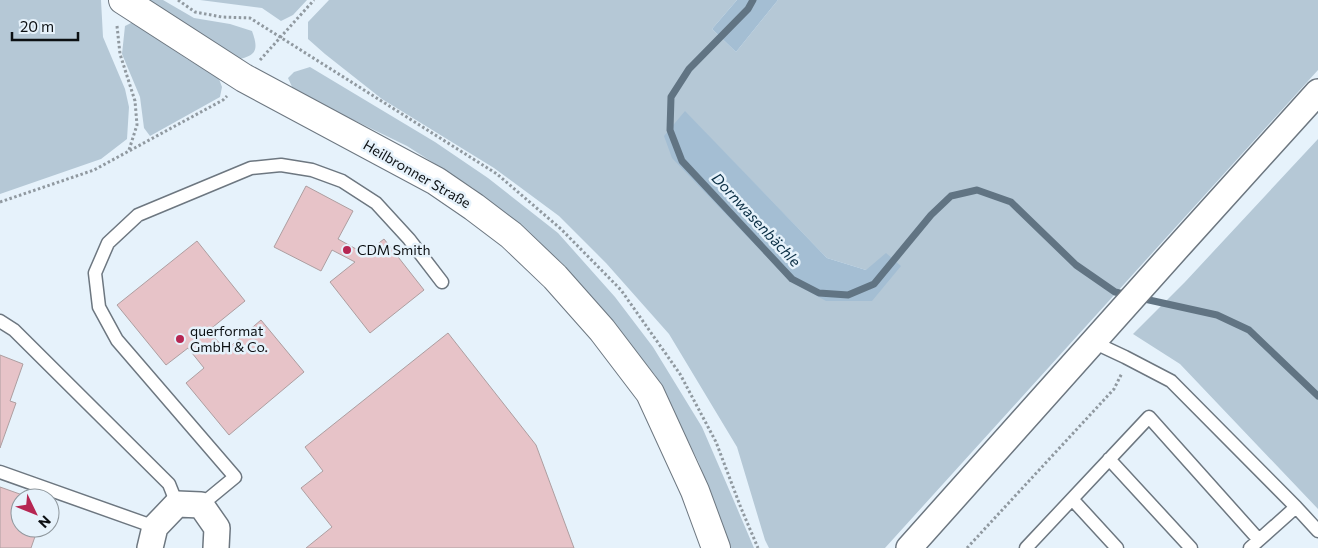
<svg xmlns="http://www.w3.org/2000/svg" width="1318" height="548" viewBox="0 0 1318 548" font-family="Commissioner,sans-serif">
  <rect width="100%" height="100%" fill="#e6f2fb"/>
  <path fill="#b5c8d6" fill-rule="evenodd" d="M 0,0 L 101,0 L 103,37 L 125,89 L 129,107 L 127,139 L 101,159 L 0,194 Z
    M 142,0 L 163,0 L 194,18 L 230,24 L 252,31 C 261,55 252,56 232,61 Z
    M 200,0 L 307,0 L 293,15 L 281,21 L 262,8 Z
    M 329,0 L 737,0 L 712,29 L 736,52 L 778,0 L 1318,0 L 1318,70 L 885,548 L 769,548 L 765,540 L 737,447 L 669,334 L 606,263 L 559,216 L 494,168 L 382,99 L 325,54 L 308,39 L 308,22 ZM 685,112 L 827,258 L 866,270 L 790,281 Z
    M 133,22 L 187,59 L 213,74 L 219,79 L 222,87 L 220,97 L 150,136 L 144,128 L 140,97 L 122,54 L 125,26 Z
    M 310,67 L 435,142 L 488,178 L 558,233 L 615,297 L 653,347 L 702,427 L 731,494 L 754,548 L 730,548 L 699,463 L 655,375 L 584,289 L 544,247 L 473,188 L 407,146 L 298,93 L 293,89 L 288,78 L 294,72 Z
    M 1318,139 L 1318,509 L 1180,364 L 1133,334 L 1185,282 Z"/>
  <path fill="#a4bed3" d="M 737,0 L 778,0 L 736,52 L 712,29 Z
    M 685,111 L 827,258 L 866,270 L 886,253 L 901,266 L 872,301 L 826,301 L 790,281 L 672,158 L 664,136 Z"/>
  <g fill="none" stroke-linecap="round" stroke-linejoin="round">
    <path stroke="#617483" stroke-width="7" d="M 753,0 L 748,9 L 689,69 L 671,97 L 670,130 L 682,161 L 792,279 L 819,293 L 848,295 L 874,284 L 931,215 L 951,196 L 977,190 L 1011,202 L 1076,265 L 1115,292 L 1129,295
      M 1140,298 L 1217,315 L 1249,330 L 1318,396"/>
  </g>
  <path fill="#e7c3c8" stroke="#ad9ea0" d="M 306,186 L 353,211 L 338,239 L 365,254 L 384,239 L 424,290 L 370,333 L 330,282 L 355,262 L 332,250 L 321,271 L 274,247 Z
    M 197,241 L 245,301 L 208,331 L 226,350 L 261,320 L 304,372 L 229,435 L 186,383 L 204,368 L 188,348 L 166,365 L 117,305 Z
    M 448,333 L 536,445 L 574,548 L 306,548 L 332,527 L 301,488 L 323,471 L 305,447 Z
    M 0,355 L 23,364 L 10,401 L 16,403 L 0,448 Z
    M 0,487 L 31,498 L 20,498 L 20,528 L 38,528 L 31,548 L 0,548 Z"/>
  <g fill="none" stroke-linecap="round" stroke-linejoin="round">
    <g stroke="#6d7780" stroke-width="15">
      <path id="service" d="M 0,321 L 14,330 L 169,484 L 177,504
        M 1093,342 L 1125,357 L 1171,381 L 1296,507 L 1318,531
        M 1109,459 L 1191,548
        M 0,472 L 155,527
        M 1072,499 L 1117,548
        M 201,505 L 235,477 L 117,340 L 99,307 L 95,273 L 108,243 L 138,215 L 251,168 L 281,165 L 312,170 L 342,181 L 376,203 L 409,239 L 442,282
        M 1026,548 L 1149,417 L 1259,540
        M 1250,548 L 1296,507"/>
    </g>
    <g stroke="#6d7780" stroke-width="28">
      <path id="minor" d="M 150,548 L 155,527 L 177,504 L 201,505 L 217,528 L 216,548
        M 909,548 L 1178,247 L 1318,92"/>
    </g>
    <g stroke="#6d7780" stroke-width="30">
      <path id="secondary" d="M 123,0 L 244,78 L 436,181 L 474,207 L 511,235 L 555,277 L 602,330 L 650,393 L 695,491 L 716,548"/>
    </g>
    <path stroke="#9099a0" stroke-width="3" stroke-dasharray="2.5 2.5" stroke-linecap="butt" d="M 178,0 L 195,12 L 222,17 L 250,18 L 497,174 L 561,229 L 621,290 L 680,374 L 716,442 L 741,508 L 758,548
      M 117,26 L 120,54 L 135,101 L 137,125 L 129,150
      M 260,60 L 314,0
      M 0,202 L 94,170 L 223,100 L 227,96
      M 967,548 L 1114,389 L 1122,373"/>
    <use href="#service" stroke="#fff" stroke-width="12"/>
    <use href="#minor" stroke="#fff" stroke-width="25"/>
    <use href="#secondary" stroke="#fff" stroke-width="28"/>
  </g>
  <g fill="#b62652" stroke="#e6f2fb" stroke-width="2">
    <circle cx="347" cy="250" r="5"/>
    <circle cx="180" cy="339" r="5"/>
  </g>
  <g text-anchor="middle" stroke-width="5" stroke-linejoin="round" paint-order="stroke">
    <g font-size="14" fill="#0c1013" stroke="#e6f2fb">
      <text transform="translate(417 174) rotate(30)" y="5">Heilbronner Straße</text>
    </g>
    <g font-size="14" fill="#0c1013" stroke="#e6f2fb" text-anchor="start">
      <text x="357" y="255">CDM Smith</text>
      <text x="190" y="336">querformat<tspan x="190" dy="16">GmbH &amp; Co.</tspan></text>
    </g>
    <g font-size="15" font-style="italic" fill="#092d43" stroke="#e6f2fb">
      <text transform="translate(756 220) rotate(47)" y="5">Dornwasenbächle</text>
    </g>
  </g>
  <g transform="translate(35 513) rotate(133)"><circle r="24" fill="#e6f2fb" stroke="#8f989e"/>
  <path d="M0-4L9 19L0 12L-9 19Z" fill="#b62652"/>
  <text y="-8" font-size="14" font-weight="bold" text-anchor="middle" fill="#0c1013">N</text>
  </g>
  <path d="M12 32v8h66v-8" fill="none" stroke="#0c1013" stroke-width="2.5"/>
  <text x="20" y="32" font-size="15" fill="#0c1013" stroke="#e6f2fb" stroke-width="4" paint-order="stroke">20 m</text>
</svg>
